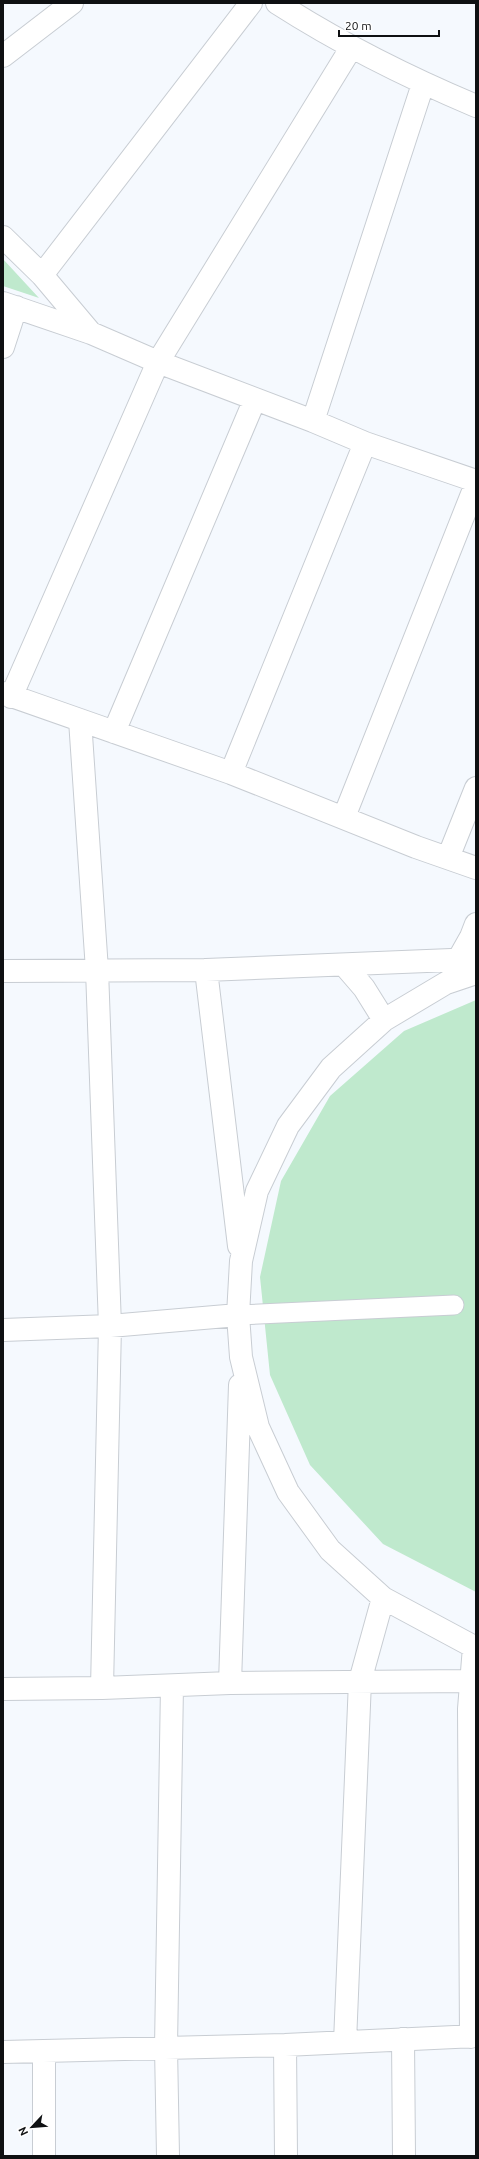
<svg xmlns="http://www.w3.org/2000/svg" width="479" height="2159" viewBox="0 0 479 2159" font-family="Ubuntu,sans-serif">
  <rect width="100%" height="100%" fill="#f5f9fe"/>
  <path fill="#bfe9cd" d="M 3,259 L 39,298 L 3,286 Z
    M 476,1000 L 476,1592 L 383,1544 L 310,1465 L 270,1375 L 260,1277 L 281,1181 L 330,1096 L 404,1031 Z"/>
  <g fill="none" stroke-linecap="round" stroke-linejoin="round">
    <g stroke="#c8cdd3" stroke-width="21">
      <path id="lane" d="M 238,1315 L 454,1305"/>
    </g>
    <g stroke="#c8cdd3" stroke-width="24">
      <path id="street" d="M 277,3 C 341,44 407,77 476,106
        M 3,56 L 72,3
        M 3,237 L 42,275 L 90,332
        M 42,275 L 251,3
        M 3,303 L 91,333 L 158,362 L 313,421 L 365,443 L 476,481
        M 3,347 L 16,307
        M 313,421 L 423,84
        M 3,693 L 231,773 L 416,847 L 476,868
        M 11,697 L 158,362 L 351,48
        M 80,720 L 97,970 L 110,1326 L 102,1688
        M 114,732 L 255,399
        M 231,773 L 365,443
        M 344,817 L 476,484
        M 448,858 L 476,788
        M 345,966 L 364,988 L 384,1020
        M 453,969 L 471,937 L 476,924
        M 206,970 L 239,1246
        M 3,971 L 206,970 L 476,959
        M 476,973 L 446,983 L 384,1020 L 331,1068 L 288,1126 L 257,1191 L 241,1261 L 238,1315 L 241,1357 L 258,1427 L 288,1492 L 330,1550 L 383,1598 L 476,1648
        M 3,1330 L 110,1326 L 238,1315
        M 230,1683 L 240,1385
        M 3,1689 L 102,1688 L 230,1683 L 470,1681 L 476,1680
        M 471,2037 L 469,1709 L 474,1647
        M 403,2039 L 404,2156
        M 345,2042 L 360,1681 L 383,1598
        M 285,2045 L 286,2156
        M 3,2052 L 285,2045 L 476,2036
        M 44,2053 L 44,2156
        M 168,2156 L 166,2047 L 172,1686"/>
    </g>
    <use href="#lane" stroke="#fff" stroke-width="19"/>
    <use href="#street" stroke="#fff" stroke-width="22"/>
  </g>
  <rect width="479" height="2159" fill="none" stroke="#0e1012" stroke-width="8"/>
  <g transform="translate(32 2127) rotate(244)" stroke="#ffffff" stroke-width="3" paint-order="stroke">
  <path d="M0-3L7 15L0 10L-7 15Z" fill="#0e1012"/>
  <text y="-6" font-size="11" font-weight="bold" text-anchor="middle" fill="#0e1012">N</text>
  </g>
  <path d="M339 30v6h100v-6" fill="none" stroke="#0e1012" stroke-width="2"/>
  <text x="345" y="30" font-size="12" fill="#0e1012" stroke="#ffffff" stroke-width="3" paint-order="stroke">20 m</text>
</svg>
